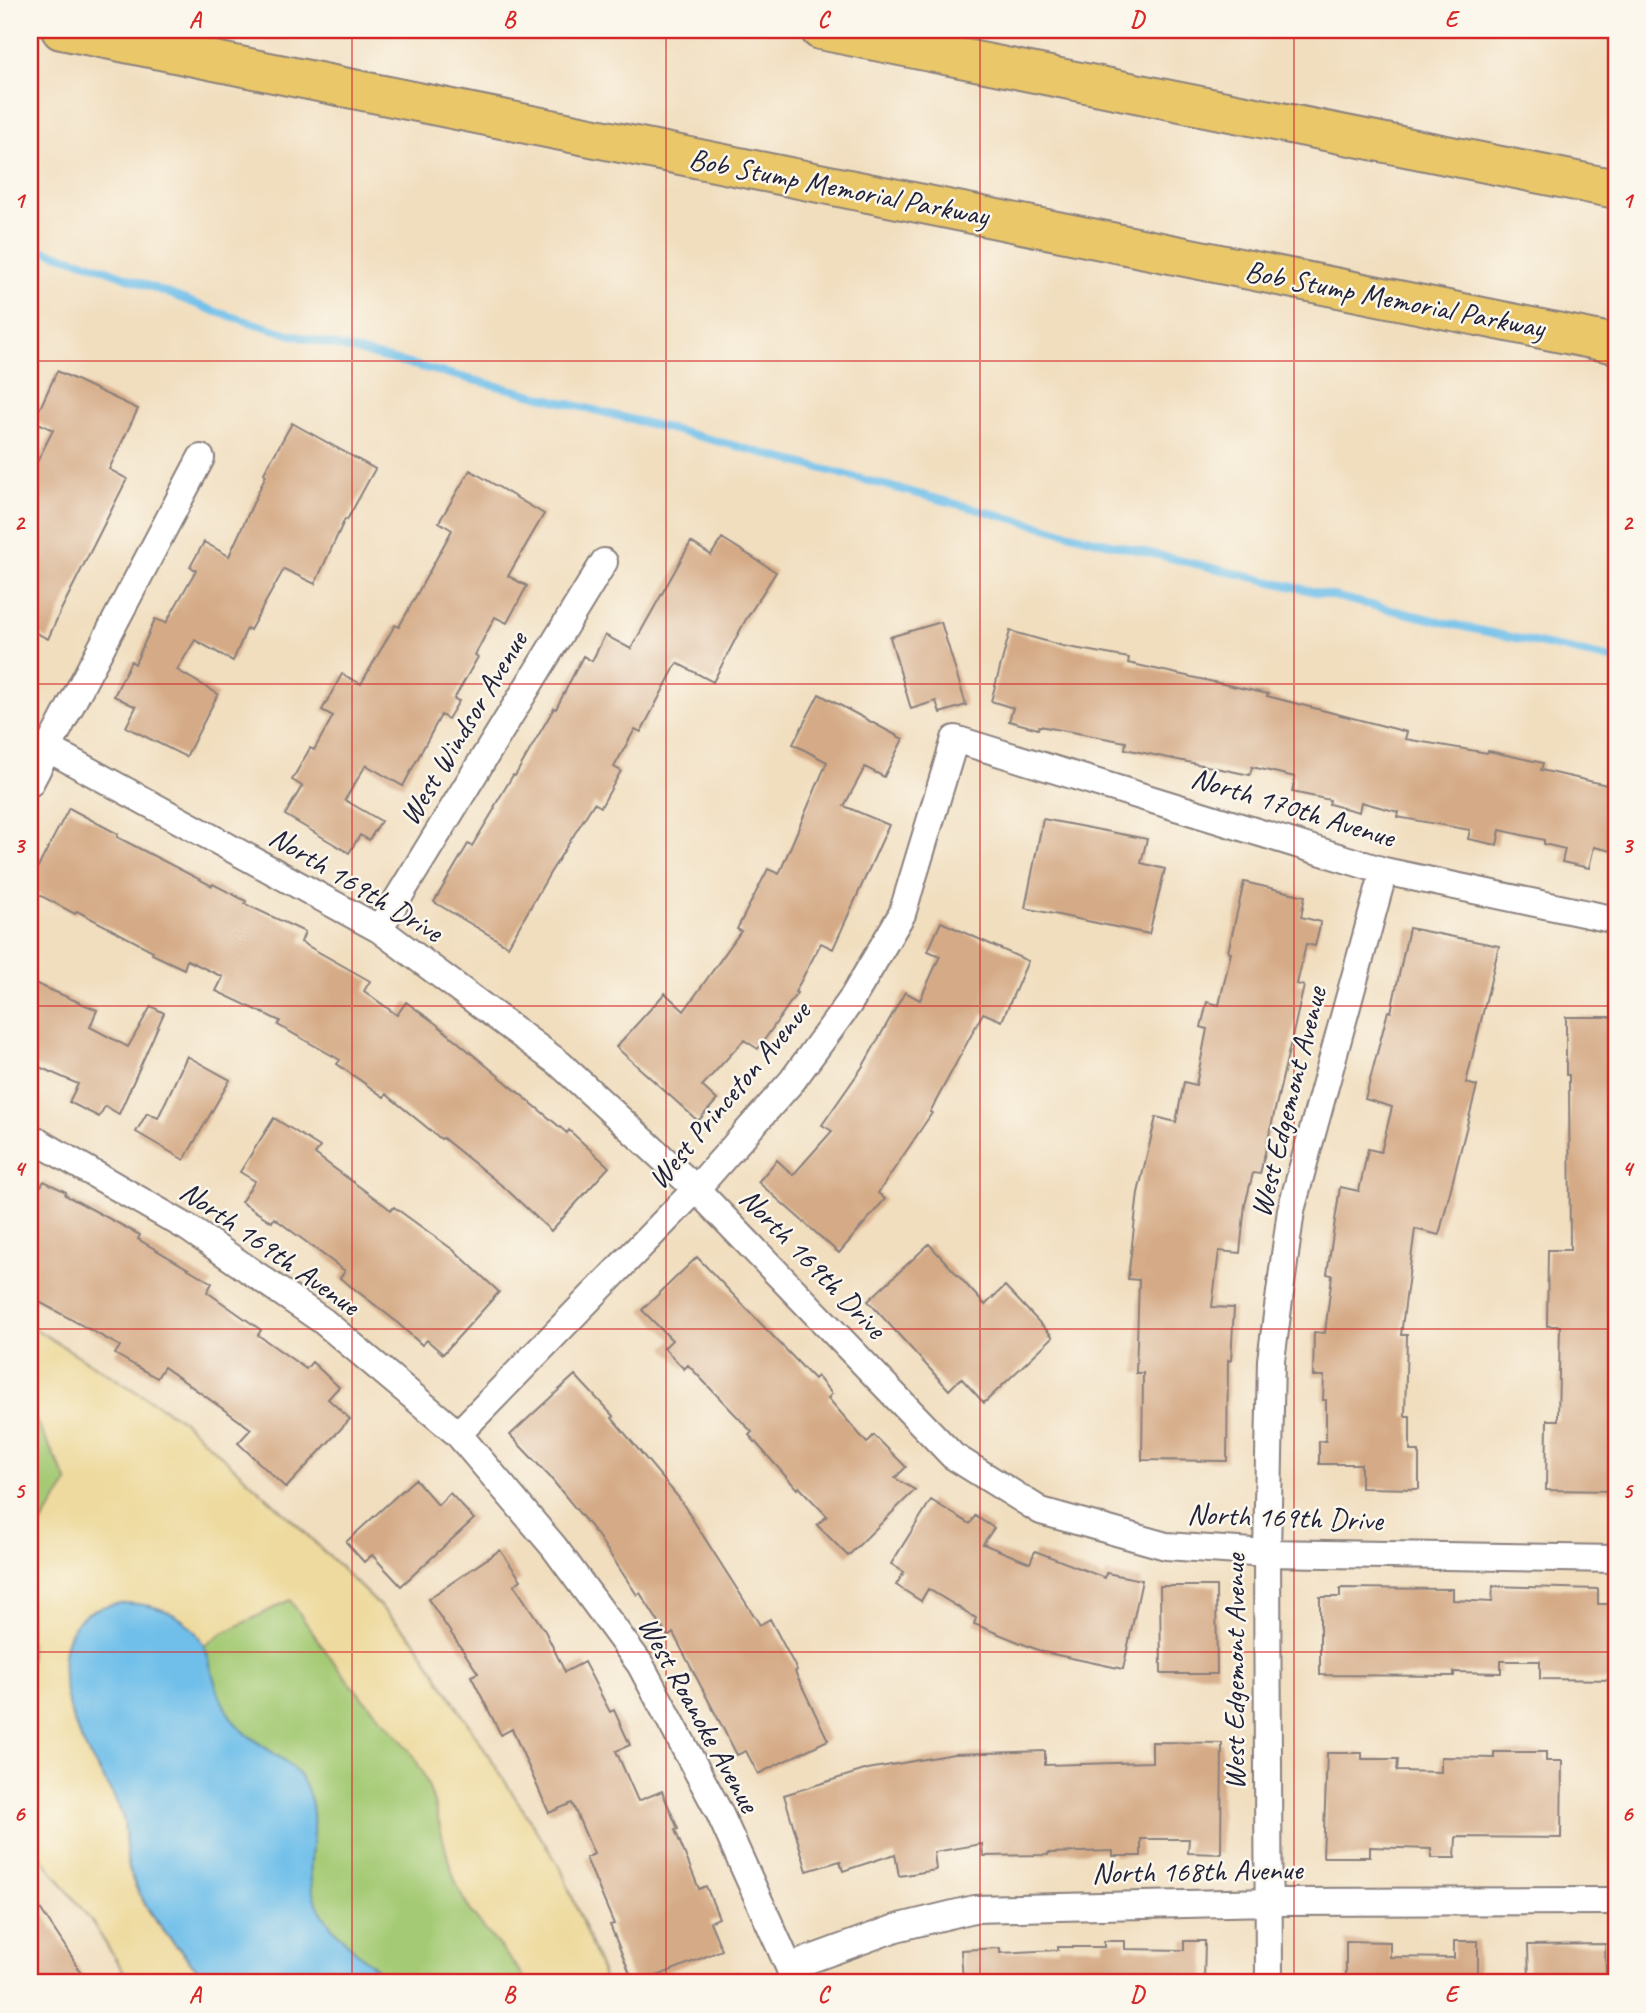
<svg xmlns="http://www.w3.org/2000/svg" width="1646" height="2013" viewBox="0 0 1646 2013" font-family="Caveat,sans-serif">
  <rect width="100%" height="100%" fill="#fbf7ec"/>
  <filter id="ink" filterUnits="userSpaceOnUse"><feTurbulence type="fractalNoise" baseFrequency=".0143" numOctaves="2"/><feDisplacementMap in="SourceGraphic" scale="14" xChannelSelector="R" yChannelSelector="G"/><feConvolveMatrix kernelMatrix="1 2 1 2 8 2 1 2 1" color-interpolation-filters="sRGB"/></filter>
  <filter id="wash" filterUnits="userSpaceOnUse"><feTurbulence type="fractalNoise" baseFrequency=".00686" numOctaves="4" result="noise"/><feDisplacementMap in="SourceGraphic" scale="28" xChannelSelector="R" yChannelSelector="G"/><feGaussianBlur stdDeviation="1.57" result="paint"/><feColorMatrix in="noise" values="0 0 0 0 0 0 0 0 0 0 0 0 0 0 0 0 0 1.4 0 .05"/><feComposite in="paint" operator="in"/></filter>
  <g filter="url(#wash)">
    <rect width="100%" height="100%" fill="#f1debf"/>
    <path fill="#a4ca74" stroke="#637658" stroke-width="2" d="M 30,1326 L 182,1420 L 295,1523 L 415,1641 L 561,1869 L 606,1983 L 131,1983 L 92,1922 L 30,1843 Z"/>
    <path fill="#eeda9e" stroke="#887e6c" stroke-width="2" d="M 30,1326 L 182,1420 L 295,1523 L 415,1641 L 561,1869 L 606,1983 L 527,1983 C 509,1951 477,1928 461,1894 C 440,1851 441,1800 415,1759 C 399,1733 375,1713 356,1690 C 332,1662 311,1630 290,1600 L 221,1634 L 204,1646 L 193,1630 L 63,1669 L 71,1716 L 121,1810 C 127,1829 124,1850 129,1869 C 141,1914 180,1949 209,1983 L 131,1983 L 92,1922 L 30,1843 L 30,1542 L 68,1482 L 30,1410 Z"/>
    <path fill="#6fbfea" stroke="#487092" stroke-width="2" d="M 120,1603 C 158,1603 196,1616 208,1657 C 215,1682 219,1703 236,1724 C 256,1747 288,1755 304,1783 C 322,1816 308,1847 311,1882 C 315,1925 364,1956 392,1983 L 209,1983 C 180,1948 145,1916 130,1871 C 123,1851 129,1829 120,1809 C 109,1784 92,1763 81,1739 C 64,1703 47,1632 94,1610 C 102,1606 112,1605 120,1603 Z"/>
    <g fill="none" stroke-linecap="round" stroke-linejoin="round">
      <path stroke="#6fbfea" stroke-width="8" d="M 30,247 L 91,264 L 217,312 L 289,334 L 682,432 L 1094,540 L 1460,626 L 1616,660"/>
    </g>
    <g id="blocks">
      <path fill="#d5ab87" d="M 57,371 L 138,409 L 109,469 L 127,479 L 61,610 L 48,639 L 30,630 L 30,476 L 53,430 L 34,421 Z
        M 292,423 L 375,469 L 347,520 L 345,519 L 315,584 L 284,569 L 250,630 L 247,628 L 233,661 L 195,640 L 177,670 L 218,694 L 186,757 L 126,727 L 136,707 L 114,696 L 131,661 L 135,664 L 155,619 L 166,623 L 196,570 L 190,567 L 204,542 L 229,556 L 266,475 L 264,473 Z
        M 470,470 L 544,514 L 508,576 L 527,586 L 507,623 L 495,617 L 475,655 L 478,657 L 454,699 L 459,701 L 448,719 L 441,715 L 403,786 L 366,765 L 345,800 L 381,821 L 369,840 L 360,835 L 349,853 L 285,815 L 302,786 L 292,780 L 310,748 L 314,750 L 333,716 L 322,710 L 342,674 L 361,684 L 395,625 L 399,627 L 452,530 L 439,522 Z
        M 722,538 L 776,572 L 745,621 L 713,682 L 677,663 L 641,732 L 635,729 L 614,767 L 621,771 L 601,807 L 594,803 L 550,873 L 508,946 L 434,902 L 468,844 L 472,846 L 495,808 L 494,807 L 513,775 L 515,776 L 554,708 L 556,709 L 583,656 L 592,661 L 605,635 L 631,649 L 691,542 L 711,555 Z
        M 941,622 L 966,705 L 940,713 L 936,701 L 911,709 L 890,637 Z
        M 1010,631 L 1063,646 L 1129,658 L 1128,663 L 1268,694 L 1267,696 L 1407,732 L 1405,739 L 1487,753 L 1488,751 L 1543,763 L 1541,770 L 1616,787 L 1616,852 L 1594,847 L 1589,868 L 1562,862 L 1565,849 L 1544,844 L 1544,840 L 1500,830 L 1497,845 L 1468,839 L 1470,830 L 1397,817 L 1398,812 L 1361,802 L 1359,812 L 1329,804 L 1330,800 L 1292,792 L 1295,777 L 1252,767 L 1250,775 L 1125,749 L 1126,742 L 1039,726 L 1038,729 L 1009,721 L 1013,708 L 991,701 Z
        M 819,694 L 903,739 L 884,777 L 865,767 L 844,806 L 889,825 L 833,949 L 821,943 L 795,992 L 797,993 L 758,1049 L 744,1040 L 702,1086 L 717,1100 L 698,1121 L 616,1047 L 665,993 L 684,1011 L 741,931 L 737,929 L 768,869 L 779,874 L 827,762 L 793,744 Z
        M 69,808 L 118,834 L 117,837 L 212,886 L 213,884 L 246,901 L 245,904 L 305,932 L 301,942 L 370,981 L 364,991 L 397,1015 L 406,1002 L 435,1023 L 567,1133 L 569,1130 L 609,1167 L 551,1231 L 505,1188 L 443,1138 L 441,1139 L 386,1094 L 384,1097 L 337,1064 L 340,1060 L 278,1025 L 280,1021 L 216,991 L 223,977 L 187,960 L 184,969 L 152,954 L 153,951 L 77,911 L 75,914 L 30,890 L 30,882 Z
        M 1043,819 L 1147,839 L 1141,863 L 1165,869 L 1149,934 L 1025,908 Z
        M 1244,882 L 1305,896 L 1301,917 L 1321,922 L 1315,946 L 1306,944 L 1297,984 L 1304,986 L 1260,1174 L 1253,1173 L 1245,1205 L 1240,1253 L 1219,1251 L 1212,1307 L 1234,1308 L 1231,1361 L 1228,1360 L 1227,1461 L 1142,1460 L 1143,1373 L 1136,1373 L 1139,1280 L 1128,1279 L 1138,1193 L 1156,1117 L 1176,1122 L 1184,1082 L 1196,1085 L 1207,1029 L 1201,1027 L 1207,1002 L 1219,1005 L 1231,953 L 1228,952 Z
        M 941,922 L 1028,961 L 1002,1021 L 983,1013 L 930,1112 L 932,1113 L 878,1193 L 885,1199 L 839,1253 L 758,1182 L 777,1160 L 793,1175 L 832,1131 L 822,1125 L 863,1066 L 905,992 L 920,1000 L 940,956 L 928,951 Z
        M 1409,928 L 1499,946 L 1466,1083 L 1477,1086 L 1439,1235 L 1415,1229 L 1401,1335 L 1407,1335 L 1405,1416 L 1410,1416 L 1410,1451 L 1419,1451 L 1419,1489 L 1361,1488 L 1361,1464 L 1319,1464 L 1319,1441 L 1326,1441 L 1326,1400 L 1323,1400 L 1324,1376 L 1313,1376 L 1314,1332 L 1325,1333 L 1332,1275 L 1327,1274 L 1340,1187 L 1359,1191 L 1368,1149 L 1381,1152 L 1392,1107 L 1365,1099 L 1388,1011 L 1391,1012 Z
        M 30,981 L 97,1010 L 90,1027 L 128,1047 L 151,1006 L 164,1013 L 119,1114 L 105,1106 L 99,1117 L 69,1102 L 78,1084 L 30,1063 Z
        M 1566,1017 L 1616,1017 L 1616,1491 L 1546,1490 L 1547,1420 L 1558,1420 L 1560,1326 L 1547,1326 L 1548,1250 L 1570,1250 L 1569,1075 L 1566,1075 Z
        M 187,1056 L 230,1080 L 184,1160 L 136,1132 L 147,1113 L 158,1118 Z
        M 274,1118 L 320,1147 L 315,1154 L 391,1210 L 394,1207 L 456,1252 L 499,1292 L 443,1354 L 427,1340 L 422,1345 L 392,1318 L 340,1278 L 345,1271 L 274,1218 L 272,1222 L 241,1202 L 255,1181 L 240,1172 Z
        M 30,1180 L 41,1186 L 44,1181 L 66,1192 L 65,1195 L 140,1235 L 138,1239 L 212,1283 L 207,1292 L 261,1330 L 258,1335 L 306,1369 L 312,1362 L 339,1387 L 328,1399 L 350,1419 L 286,1488 L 238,1443 L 251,1429 L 164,1367 L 157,1378 L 115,1354 L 120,1346 L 30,1297 Z
        M 929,1244 L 985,1305 L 1005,1286 L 1053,1337 L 984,1403 L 961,1378 L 949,1390 L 868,1301 Z
        M 697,1257 L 814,1379 L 817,1376 L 832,1394 L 828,1398 L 867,1443 L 874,1435 L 906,1467 L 895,1478 L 915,1490 L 848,1556 L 817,1525 L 827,1516 L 799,1487 L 797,1489 L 749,1435 L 752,1432 L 688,1365 L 684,1369 L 664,1348 L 672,1340 L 642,1310 Z
        M 575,1375 L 614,1417 L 612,1418 L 679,1498 L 760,1625 L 770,1619 L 797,1670 L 795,1672 L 828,1740 L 758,1774 L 746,1751 L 737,1755 L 673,1633 L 668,1637 L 640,1593 L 637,1595 L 598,1536 L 549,1476 L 510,1435 Z
        M 415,1479 L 438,1505 L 450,1493 L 474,1519 L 401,1586 L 372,1555 L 364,1562 L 346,1542 Z
        M 931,1500 L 970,1524 L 975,1516 L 994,1528 L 983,1544 L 1030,1563 L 1035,1551 L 1105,1578 L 1106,1573 L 1142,1580 L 1123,1669 L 1043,1652 L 974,1624 L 976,1618 L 928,1589 L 921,1601 L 896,1585 L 904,1572 L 891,1564 Z
        M 500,1550 L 521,1580 L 514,1585 L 545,1631 L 565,1672 L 584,1662 L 610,1712 L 614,1710 L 630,1745 L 616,1751 L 638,1801 L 662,1791 L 678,1829 L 675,1830 L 699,1889 L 706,1886 L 719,1918 L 710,1922 L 722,1950 L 640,1983 L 634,1983 L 610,1925 L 614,1924 L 586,1858 L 594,1854 L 572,1803 L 549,1813 L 512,1729 L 501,1735 L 471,1676 L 478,1673 L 428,1599 Z
        M 1160,1586 L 1216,1586 L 1217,1674 L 1161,1674 Z
        M 1493,1586 L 1598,1589 L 1598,1604 L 1616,1604 L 1616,1680 L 1540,1679 L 1540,1661 L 1501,1661 L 1501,1673 L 1454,1672 L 1454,1676 L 1320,1675 L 1320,1597 L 1340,1597 L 1340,1588 L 1453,1589 L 1453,1600 L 1492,1602 Z
        M 1152,1742 L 1222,1743 L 1221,1854 L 1188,1853 L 1189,1839 L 1141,1839 L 1141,1856 L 1113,1856 L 1113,1851 L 1048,1853 L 1048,1855 L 983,1856 L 982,1844 L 934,1852 L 936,1870 L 899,1876 L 895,1854 L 843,1871 L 840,1861 L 807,1871 L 784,1795 L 868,1769 L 954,1754 L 1045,1751 L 1045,1765 L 1152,1762 Z
        M 1494,1752 L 1546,1752 L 1546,1761 L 1562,1761 L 1561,1838 L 1456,1837 L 1455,1858 L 1431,1858 L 1431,1849 L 1370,1847 L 1370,1857 L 1323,1857 L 1327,1753 L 1362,1753 L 1362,1759 L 1398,1759 L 1397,1771 L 1441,1772 L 1441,1757 L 1494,1758 Z
        M 30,1893 L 72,1957 L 86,1983 L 30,1983 Z
        M 1104,1941 L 1125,1941 L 1125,1949 L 1184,1950 L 1184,1941 L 1205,1941 L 1204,1983 L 963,1983 L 961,1950 L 1000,1948 L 1000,1953 L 1058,1950 L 1058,1947 L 1104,1947 Z
        M 1346,1941 L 1390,1942 L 1390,1957 L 1454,1958 L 1454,1941 L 1478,1941 L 1478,1983 L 1346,1983 Z
        M 1605,1944 L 1606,1983 L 1529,1983 L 1528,1945 Z"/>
    </g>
  </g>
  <g filter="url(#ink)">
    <use href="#blocks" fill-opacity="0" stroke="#8a807d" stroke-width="2"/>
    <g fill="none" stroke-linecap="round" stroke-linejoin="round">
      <g stroke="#8a807d" stroke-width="30">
        <path id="minor" d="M 49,749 L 379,929 L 560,1064 L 696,1189 L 953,1456 L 1041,1511 L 1166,1546 L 1267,1553 L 1616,1559
          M 30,783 L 201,458
          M 379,929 L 604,562
          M 30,1137 L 188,1228 L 323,1321 L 458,1434 L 554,1547 L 640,1664 L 719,1812 L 789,1967 L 794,1983
          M 458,1434 L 696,1189 L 792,1081 L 850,1002 L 902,914 L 955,739 L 1384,871 L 1616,920
          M 789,1967 L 896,1928 L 974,1909 L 1269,1902 L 1616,1901
          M 1269,1983 L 1267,1553 L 1271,1360 L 1291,1210 L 1384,871"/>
      </g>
      <g stroke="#8a807d" stroke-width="42">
        <path id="highway" d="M 61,30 L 1616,344
          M 820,30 L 1616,189"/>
      </g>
      <use href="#minor" stroke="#fff" stroke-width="26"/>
      <use href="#highway" stroke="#eac769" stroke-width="38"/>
    </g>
  </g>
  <path fill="none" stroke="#d62828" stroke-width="2" stroke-opacity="0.55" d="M 352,30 L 352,1983M 666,30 L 666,1983M 980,30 L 980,1983M 1294,30 L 1294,1983M 30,361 L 1616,361M 30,684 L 1616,684M 30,1006 L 1616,1006M 30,1329 L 1616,1329M 30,1652 L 1616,1652"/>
  <g text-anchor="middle" stroke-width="5" stroke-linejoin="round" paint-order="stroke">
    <g font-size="30" fill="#22223b" stroke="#fbf7ec">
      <text transform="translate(839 187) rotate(11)" y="10">Bob Stump Memorial Parkway</text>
      <text transform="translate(1395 299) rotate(11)" y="10">Bob Stump Memorial Parkway</text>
      <text transform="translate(463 728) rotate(-59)" y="10">West Windsor Avenue</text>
      <text transform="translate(1293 807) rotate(17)" y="10">North 170th Avenue</text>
      <text transform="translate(356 884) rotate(31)" y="10">North 169th Drive</text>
      <text transform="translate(729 1095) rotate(-50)" y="10">West Princeton Avenue</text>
      <text transform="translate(1288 1102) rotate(-76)" y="10">West Edgemont Avenue</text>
      <text transform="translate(270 1248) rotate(35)" y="10">North 169th Avenue</text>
      <text transform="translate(813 1263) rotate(46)" y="10">North 169th Drive</text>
      <text transform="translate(1285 1517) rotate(2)" y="10">North 169th Drive</text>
      <text transform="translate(1234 1672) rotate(-90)" y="10">West Edgemont Avenue</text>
      <text transform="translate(699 1714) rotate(61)" y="10">West Roanoke Avenue</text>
      <text transform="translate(1197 1871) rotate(-1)" y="10">North 168th Avenue</text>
    </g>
  </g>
  <rect width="1646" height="2013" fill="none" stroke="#fbf7ec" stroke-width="77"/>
  <rect x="38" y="38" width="1570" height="1936" fill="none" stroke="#d62828" stroke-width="2.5"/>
  <g font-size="23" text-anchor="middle" font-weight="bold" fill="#d62828">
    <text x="195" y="27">A</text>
    <text x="509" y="27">B</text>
    <text x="823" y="27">C</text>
    <text x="1137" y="27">D</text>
    <text x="1451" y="27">E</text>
    <text x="19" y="208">1</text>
    <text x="1627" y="208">1</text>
    <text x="19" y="530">2</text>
    <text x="1627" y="530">2</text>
    <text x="19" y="853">3</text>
    <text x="1627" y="853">3</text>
    <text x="19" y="1176">4</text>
    <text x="1627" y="1176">4</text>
    <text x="19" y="1498">5</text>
    <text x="1627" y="1498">5</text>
    <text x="19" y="1821">6</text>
    <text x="1627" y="1821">6</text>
    <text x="195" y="2002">A</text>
    <text x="509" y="2002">B</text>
    <text x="823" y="2002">C</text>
    <text x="1137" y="2002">D</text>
    <text x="1451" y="2002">E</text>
  </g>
</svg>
